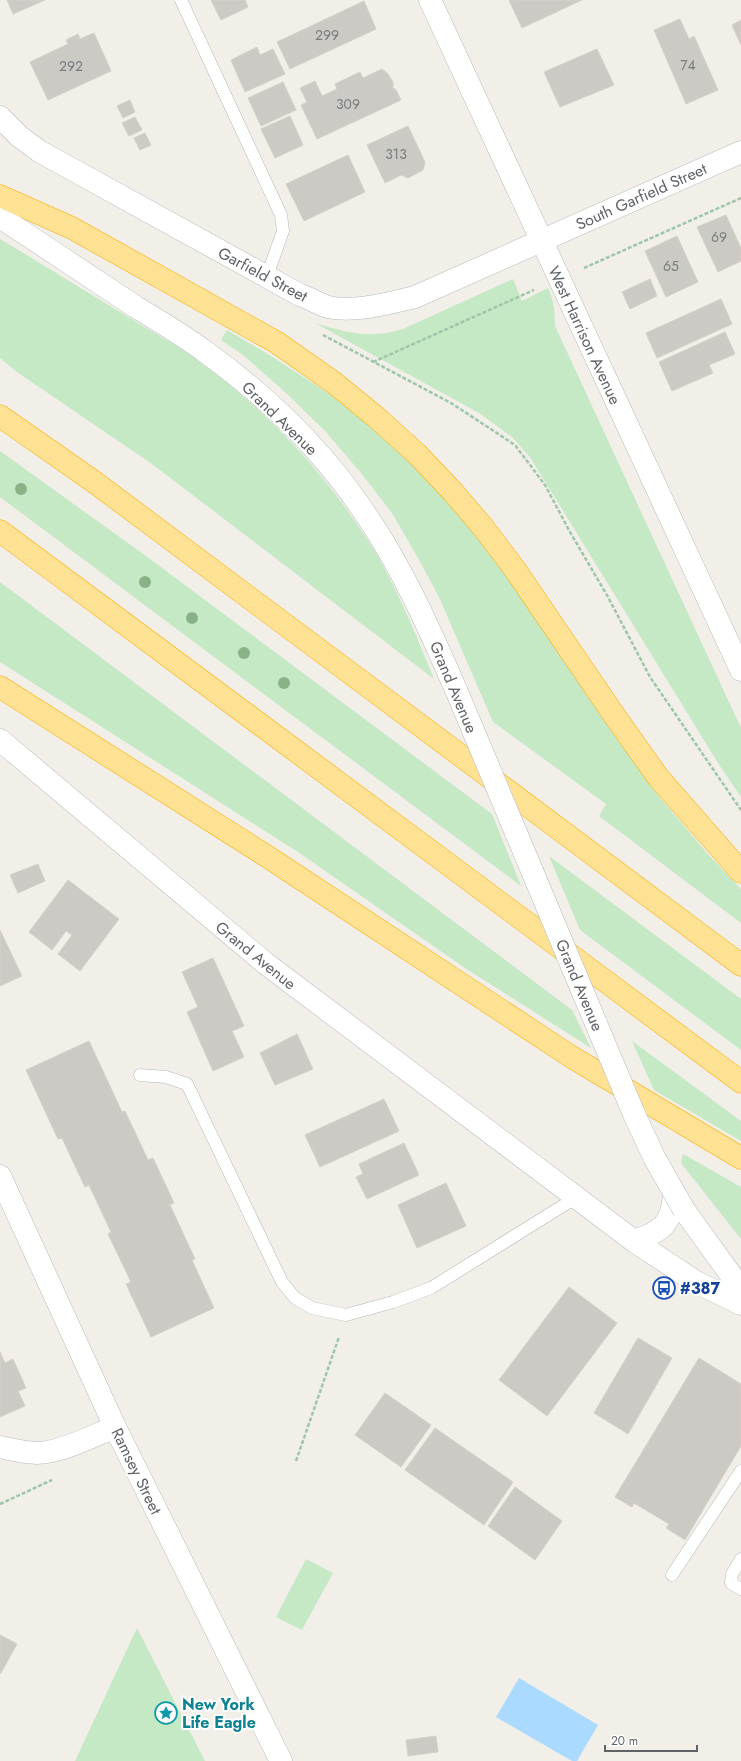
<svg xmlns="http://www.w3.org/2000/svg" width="741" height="1761" viewBox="0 0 741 1761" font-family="Jost,sans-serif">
  <rect width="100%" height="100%" fill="#f1efe8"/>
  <path fill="#c5e8c5" d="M 0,239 C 42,264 83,290 125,315 C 147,329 169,341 190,355 C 257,401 316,463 361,530 C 393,576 413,628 434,679 L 152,464 L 17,372 L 0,358 Z
    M 513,279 L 522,301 L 548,288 C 554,301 555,312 555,326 L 741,728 L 741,797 L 718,763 L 530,457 L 512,437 L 479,413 L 315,323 C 348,333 369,339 403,329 Z
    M 227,330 L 268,354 L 328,393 L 368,425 L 408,461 L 445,498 L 474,532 L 504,572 L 616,738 L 656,793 L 707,853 L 741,889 L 741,923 L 599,816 L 606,804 L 493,722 L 439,597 L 418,558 L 392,513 L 361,473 L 325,431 L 285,392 L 243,355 L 221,340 Z
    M 0,451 L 150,559 L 492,814 L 521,886 L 0,497 Z
    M 0,582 L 572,1010 L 591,1048 L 465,968 L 298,852 L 0,662 Z
    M 549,856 L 741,999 L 741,1050 L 580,930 Z
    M 632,1041 L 741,1121 L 741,1141 L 654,1090 Z
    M 683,1154 L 741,1187 L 741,1239 L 681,1163 Z
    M 306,1559 L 333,1573 L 302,1630 L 276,1617 Z
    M 137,1628 L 205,1761 L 75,1761 Z"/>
  <path fill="#aadaff" d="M 519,1678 L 598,1725 L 577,1761 L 572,1761 L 496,1717 Z"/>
  <path fill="#cccac5" stroke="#d6d1c6" d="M 7,0 L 45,0 L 13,14 Z
    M 211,0 L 245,0 L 248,7 L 221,20 Z
    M 509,0 L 582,0 L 522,28 Z
    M 364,1 L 376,29 L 290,69 L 277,42 Z
    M 680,19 L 689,39 L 694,36 L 718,90 L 686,104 L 654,30 Z
    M 741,20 L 741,45 L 732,25 Z
    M 94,33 L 111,71 L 48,100 L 30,62 L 68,44 L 66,40 L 78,34 L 80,39 Z
    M 257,47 L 260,55 L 273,49 L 285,74 L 245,92 L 231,60 Z
    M 597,49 L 614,85 L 560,107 L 544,72 Z
    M 382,69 L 388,74 L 393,82 L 393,88 L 396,90 L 401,100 L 317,139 L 301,105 L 307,102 L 300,88 L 315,81 L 322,96 L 337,89 L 335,84 L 360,72 L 363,78 Z
    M 283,82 L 296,110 L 261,126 L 248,98 Z
    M 130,100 L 135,112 L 123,118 L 117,106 Z
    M 290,116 L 303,145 L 275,158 L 261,129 Z
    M 135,117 L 142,130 L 129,136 L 122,123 Z
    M 408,126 L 425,162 L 423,170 L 408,178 L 401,175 L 385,183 L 367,145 Z
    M 145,133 L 151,145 L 140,150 L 134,138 Z
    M 348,155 L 365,192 L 304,221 L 286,184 Z
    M 726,215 L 741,248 L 741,261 L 718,272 L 697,227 Z
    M 677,236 L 698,282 L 666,297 L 645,251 Z
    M 650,279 L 657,296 L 630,309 L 622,292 Z
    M 721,299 L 732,324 L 657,358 L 646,333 Z
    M 725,332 L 735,354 L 709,365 L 713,373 L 672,391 L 659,362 Z
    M 38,864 L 45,881 L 18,893 L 10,875 Z
    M 68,880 L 119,919 L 80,971 L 58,954 L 72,935 L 66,931 L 52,950 L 29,932 Z
    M 0,930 L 22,976 L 0,986 Z
    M 213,958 L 244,1026 L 232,1031 L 244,1057 L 213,1071 L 187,1012 L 198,1007 L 182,972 Z
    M 297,1034 L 313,1069 L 275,1085 L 260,1053 Z
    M 89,1041 L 122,1112 L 125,1111 L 148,1160 L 153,1158 L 174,1203 L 170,1205 L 195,1259 L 192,1260 L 214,1308 L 151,1337 L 126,1284 L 131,1282 L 108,1234 L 111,1232 L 89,1185 L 85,1187 L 62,1138 L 58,1139 L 26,1070 Z
    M 384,1099 L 399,1131 L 320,1167 L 305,1135 Z
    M 404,1143 L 419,1175 L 367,1199 L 356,1177 L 363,1174 L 359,1164 Z
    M 446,1183 L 466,1226 L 417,1248 L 398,1205 Z
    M 569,1287 L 617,1323 L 547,1416 L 499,1380 Z
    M 638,1338 L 672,1358 L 628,1434 L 594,1413 Z
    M 0,1352 L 5,1363 L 13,1359 L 26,1388 L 18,1391 L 25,1406 L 0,1417 Z
    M 699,1358 L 741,1384 L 741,1446 L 685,1540 L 666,1528 L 669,1524 L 634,1503 L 632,1507 L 615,1497 Z
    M 385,1393 L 431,1425 L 401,1467 L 355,1435 Z
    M 435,1428 L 513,1482 L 484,1525 L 405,1470 Z
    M 515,1487 L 562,1521 L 535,1560 L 488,1526 Z
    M 0,1635 L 17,1644 L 1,1673 L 0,1673 Z
    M 436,1736 L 438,1752 L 408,1756 L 406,1740 Z"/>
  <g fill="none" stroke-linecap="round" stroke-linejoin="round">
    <g stroke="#b5b8bc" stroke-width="13">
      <path id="lane" d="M 181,0 L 281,215 L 283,231 L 267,276
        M 140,1075 L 166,1077 L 187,1084 L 282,1282 L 295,1298 L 312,1308 L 346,1315 L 393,1302 L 431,1288 L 577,1197
        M 741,1559 L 732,1574 L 731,1583 L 741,1589
        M 672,1575 L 741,1471"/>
    </g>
    <g stroke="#b5b8bc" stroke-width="23">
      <path id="street" d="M 430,0 L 741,670
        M 0,117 L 20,137 L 39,151 L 300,295 C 309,298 319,304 328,307 C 354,313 390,303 415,297 L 741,152
        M 0,1447 C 14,1450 32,1455 47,1452 C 70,1448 93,1436 115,1427"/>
    </g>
    <g stroke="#b6babf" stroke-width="23">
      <path id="secondary" d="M 0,217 C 45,247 91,277 136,307 C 160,322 185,336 207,353 C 265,395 319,447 360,506 C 401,564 429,628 457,692
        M 0,740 L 265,963 L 634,1241 L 696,1282 L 741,1304
        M 0,1176 L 115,1427 L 281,1761
        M 684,1210 L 741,1289
        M 634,1241 C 662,1232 673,1223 674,1192"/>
    </g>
    <g stroke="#f9ab00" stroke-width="23">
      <path id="highway" d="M 0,196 L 72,228 L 276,342 L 333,382 L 376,417 L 417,454 L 453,492 L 482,526 L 514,568 L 614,715 L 658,777 L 741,872
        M 0,416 L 93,481 L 741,965
        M 0,531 L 741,1082
        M 0,687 L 265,855 L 570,1056 L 741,1158"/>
    </g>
    <path stroke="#9cc7a9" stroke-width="2.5" stroke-dasharray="4 2" stroke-linecap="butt" d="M 584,268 L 741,198
      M 323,335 L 451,403 L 515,445 L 545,485 L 570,532 L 608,597 L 650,677 L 741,810
      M 373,362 L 534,290
      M 296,1461 L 339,1337
      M 0,1504 L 52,1480"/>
    <use href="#lane" stroke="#fff" stroke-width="12"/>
    <use href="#street" stroke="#fff" stroke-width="22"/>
    <use href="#secondary" stroke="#fff" stroke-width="22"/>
    <use href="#highway" stroke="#fde293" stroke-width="22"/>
    <g stroke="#b6babf" stroke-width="23" stroke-linecap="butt">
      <path id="secondary-bridge" d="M 457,692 L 634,1114 L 654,1157 L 684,1210"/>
    </g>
    <use href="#secondary-bridge" stroke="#fff" stroke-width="22"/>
  </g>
  <g fill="#89b387">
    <circle cx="21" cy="489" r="6"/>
    <circle cx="145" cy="582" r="6"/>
    <circle cx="192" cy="618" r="6"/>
    <circle cx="244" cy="653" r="6"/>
    <circle cx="284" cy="683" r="6"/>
  </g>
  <defs>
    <g id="bus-ring" transform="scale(1.15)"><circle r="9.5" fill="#fff" stroke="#1a4fb4" stroke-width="1.5"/><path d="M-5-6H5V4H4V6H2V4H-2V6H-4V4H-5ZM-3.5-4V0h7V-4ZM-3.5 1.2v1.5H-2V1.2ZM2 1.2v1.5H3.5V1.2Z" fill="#1a4fb4"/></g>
    <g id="sight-ring" transform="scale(1.15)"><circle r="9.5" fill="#fff" stroke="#0f9aa8" stroke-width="1.5"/><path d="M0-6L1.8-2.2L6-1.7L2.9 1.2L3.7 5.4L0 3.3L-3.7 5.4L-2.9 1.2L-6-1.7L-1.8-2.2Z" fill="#0f9aa8"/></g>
  </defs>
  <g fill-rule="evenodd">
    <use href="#bus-ring" x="664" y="1288"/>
    <use href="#sight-ring" x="166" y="1713"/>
  </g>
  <g text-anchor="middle" stroke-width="4" stroke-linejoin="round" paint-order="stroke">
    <g font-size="14" fill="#7a7d7f">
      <text x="327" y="40">299</text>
      <text x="688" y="70">74</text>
      <text x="71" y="71">292</text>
      <text x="348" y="109">309</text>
      <text x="396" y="159">313</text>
      <text x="719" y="242">69</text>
      <text x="671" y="271">65</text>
    </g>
    <g font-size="16" fill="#5f6368" stroke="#fff">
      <text transform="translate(641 196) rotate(-24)" y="6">South Garfield Street</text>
      <text transform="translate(263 274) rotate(28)" y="6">Garfield Street</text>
      <text transform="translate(585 335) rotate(65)" y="6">West Harrison Avenue</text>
      <text transform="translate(280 418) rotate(44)" y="6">Grand Avenue</text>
      <text transform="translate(454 687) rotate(67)" y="6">Grand Avenue</text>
      <text transform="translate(256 955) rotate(39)" y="6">Grand Avenue</text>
      <text transform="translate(580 985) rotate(67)" y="6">Grand Avenue</text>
      <text transform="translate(137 1471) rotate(64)" y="6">Ramsey Street</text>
    </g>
    <g font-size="16" font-weight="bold" fill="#164399" stroke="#fff" text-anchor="start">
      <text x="680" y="1294">#387</text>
    </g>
    <g font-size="16" font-weight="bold" fill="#0d838f" stroke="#fff" text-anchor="start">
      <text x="182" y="1710">New York<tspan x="182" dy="18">Life Eagle</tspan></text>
    </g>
  </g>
  <path d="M605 1745v6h92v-6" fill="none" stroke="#5f6368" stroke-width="2"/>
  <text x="611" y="1745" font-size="12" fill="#5f6368" stroke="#ffffff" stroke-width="3" paint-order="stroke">20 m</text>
</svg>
